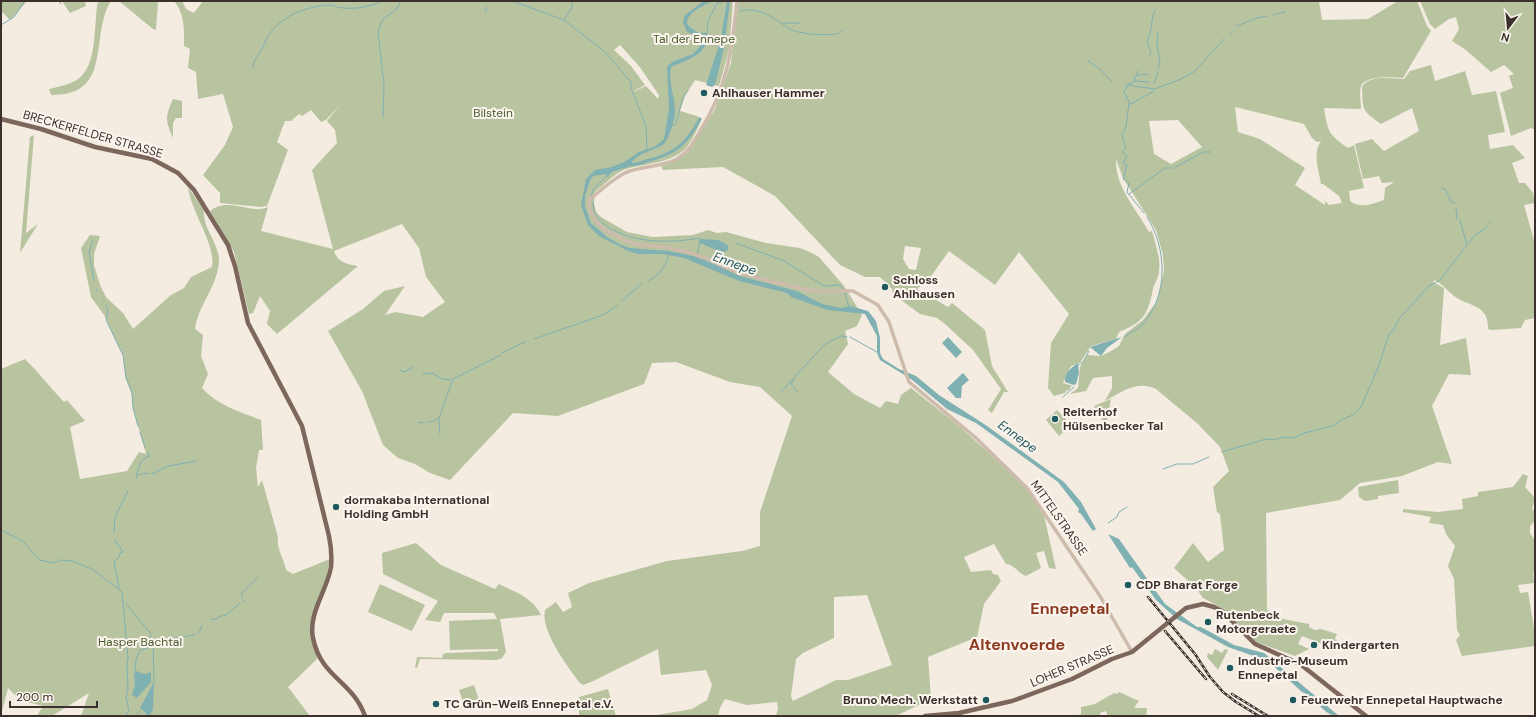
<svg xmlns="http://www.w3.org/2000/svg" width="1536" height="717" viewBox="0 0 1536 717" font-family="'DM Sans',sans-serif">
  <rect width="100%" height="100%" fill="#f4ebe1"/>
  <path fill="#b8c4a0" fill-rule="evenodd" d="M 1,1 L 27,1 L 10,20 L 1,11 Z
    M 62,1 L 85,1 L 86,6 L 70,13 Z
    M 98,1 L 111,1 C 89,35 114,96 51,95 L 49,89 C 57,87 67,85 75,81 C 99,68 93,24 98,1 Z
    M 119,1 L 158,1 L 156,30 L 153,29 Z
    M 174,1 L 182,1 L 186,9 L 194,13 L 203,1 L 733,1 L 729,50 L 719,86 L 695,80 L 685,96 L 680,111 L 697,116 L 702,119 C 698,127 694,137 689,144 C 675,165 645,162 624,170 C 611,176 606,184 595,192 L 594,203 L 596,212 L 601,217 L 627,232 L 653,237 L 693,235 L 708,230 L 717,233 L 726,232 L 766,243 L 800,248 L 812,253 L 819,257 L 844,286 L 862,315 L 857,326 L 845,331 L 848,344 L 828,372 L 854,394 L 880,408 L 886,401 L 898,404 L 901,395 L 911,388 L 958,425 L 1013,475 L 1030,494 L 1043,511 L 1056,569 L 1049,568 L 1044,551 L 1036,553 L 1041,568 L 1026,576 C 1018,573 1015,565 1006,564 L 994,544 L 964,557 L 971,572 L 991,570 L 993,574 L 998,575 L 1001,581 L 984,604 L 977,637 L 928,657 L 931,699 L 896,716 L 776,716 L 778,708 L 777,702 L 747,705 L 725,699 L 720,708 L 718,716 L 651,716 L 692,709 L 707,700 L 712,685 L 706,670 L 661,675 L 658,649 L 591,682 L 583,685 L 580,683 C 568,667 540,630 545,610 L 556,602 L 563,612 L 572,607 L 568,593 L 589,583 L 667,561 L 742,551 L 760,546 L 760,512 L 792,416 L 760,387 L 730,382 L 676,362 L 652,363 L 644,384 L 558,416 L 513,413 L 450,480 L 430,473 L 415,464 L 398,458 L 383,445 L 362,391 L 328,331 L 363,309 L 384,291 L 405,286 L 385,315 L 395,312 L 423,317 L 445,302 L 426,277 L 419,248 L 402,224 L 334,251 C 338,263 347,264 358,266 L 277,334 L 267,324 L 270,311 L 260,296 L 253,313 L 249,314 L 234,252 L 210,211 C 230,196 250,215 268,207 L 261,231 L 333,249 L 312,170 L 337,143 L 335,130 L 327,121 L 340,105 L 326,120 L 321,122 L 311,110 L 302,116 L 299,114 L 291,121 L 285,121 L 277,142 L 288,150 L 267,206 L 260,207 L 220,203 L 220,193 L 203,175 L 225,145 L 233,127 L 223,94 L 198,99 L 196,72 L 188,68 L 190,49 L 184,46 C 184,29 185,14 174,1 ZM 620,45 L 639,66 L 659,95 L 658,99 L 646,86 L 629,94 L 645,85 L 631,66 L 614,50 ZM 867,595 L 892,665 L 848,680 L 836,680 L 793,701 L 791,696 L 796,659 L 803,653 L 834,638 L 834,597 Z
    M 737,1 L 1319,1 L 1322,20 L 1368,19 L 1398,1 L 1417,1 L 1427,26 L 1431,31 L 1403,78 C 1394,77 1365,75 1361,86 C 1359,92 1361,102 1361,109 L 1324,108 C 1328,132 1328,134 1348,148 L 1354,145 L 1364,188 L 1349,191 L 1350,201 C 1361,209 1373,204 1384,200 L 1385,188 L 1394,182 L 1382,183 L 1379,176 L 1363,179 L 1355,144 L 1372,139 L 1384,151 L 1419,131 L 1412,108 L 1381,124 C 1361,110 1363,110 1362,87 C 1369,74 1392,79 1404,79 L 1410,71 L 1431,65 L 1435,81 L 1465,71 L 1472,95 L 1496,91 L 1505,132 L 1488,135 L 1490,149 L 1513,145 L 1525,158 L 1512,163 L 1519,183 L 1525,183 L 1533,193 L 1535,203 L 1524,205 L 1535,244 L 1535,318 L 1525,320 L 1521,328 L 1491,330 L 1488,329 C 1489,304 1469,307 1454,296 C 1448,291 1442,284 1435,280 L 1433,282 L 1444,288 L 1440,345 L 1466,338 L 1471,375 L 1449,374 L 1432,406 L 1452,464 L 1438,462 L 1402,476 L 1360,483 L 1340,500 L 1266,513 L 1267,610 L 1275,613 L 1283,619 L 1309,624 L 1309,627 L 1315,630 L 1321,629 L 1337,634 L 1335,639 L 1342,645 L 1337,650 L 1302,636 L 1298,644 L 1309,649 L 1295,656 L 1256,642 L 1220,607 L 1203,598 L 1196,588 L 1174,568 L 1193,543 L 1208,562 L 1224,550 L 1220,514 L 1217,512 L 1213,487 L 1229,471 L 1220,447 L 1198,424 L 1156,389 C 1136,380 1122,392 1105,401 L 1112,388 L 1112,376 L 1093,378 L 1086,391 L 1070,394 L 1078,388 L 1080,367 L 1087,355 L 1101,356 L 1113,350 L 1119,346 L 1125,334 L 1143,320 L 1157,301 L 1164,271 L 1163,255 L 1156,230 L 1123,178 L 1116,159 C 1115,187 1136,208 1149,232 L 1152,231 C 1155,243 1161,259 1159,271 C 1159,278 1154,283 1153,289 C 1148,314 1144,322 1119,332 L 1116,339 L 1091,346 L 1080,363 L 1071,366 L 1061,387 L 1063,383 L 1073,386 L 1070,387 L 1070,390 L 1067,390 L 1065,393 L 1054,396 L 1048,388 L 1051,343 L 1069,314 L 1019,252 L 995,285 L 949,251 L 929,279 L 917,289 L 948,307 L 952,303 L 985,330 L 992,366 L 1008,392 L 1004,392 L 992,413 L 988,410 L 1001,389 L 973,350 L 945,324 L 937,318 L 920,314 L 893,294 L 892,289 L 880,277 L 865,277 L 840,265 L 775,196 L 723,167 L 663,170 L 661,166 L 681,157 L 688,152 L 715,109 L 731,63 ZM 1235,107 L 1304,124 L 1312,138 L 1317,142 L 1321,141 C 1312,154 1319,170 1321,184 L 1323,184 L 1339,196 L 1342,203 L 1329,205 L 1325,201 L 1325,205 L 1295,185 L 1305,168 L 1260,139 L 1238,132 ZM 1178,120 L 1202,147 L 1171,164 L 1154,154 L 1149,121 ZM 905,246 L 921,248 L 916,270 L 909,269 L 903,259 Z
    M 1420,1 L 1535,1 L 1535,130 L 1531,128 L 1511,136 L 1500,93 L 1513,88 L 1509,76 L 1514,74 L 1504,65 L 1491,72 L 1466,50 L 1452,41 L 1459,29 L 1456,17 L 1449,19 L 1435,29 L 1430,24 Z
    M 173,99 L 182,101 L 182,118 L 176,118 L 173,123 L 173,138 C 165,120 165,117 173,99 Z
    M 34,135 L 26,233 L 38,224 L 20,253 L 30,137 Z
    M 188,187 L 204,210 C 202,227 218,242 219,259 C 219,285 198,305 195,329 L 203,335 L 201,356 L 208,374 L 202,388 C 217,405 240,412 261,420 L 263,450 L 259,450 L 256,468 L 258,487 L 262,480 L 278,537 C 276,549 284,558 286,570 L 293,574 L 330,559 L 326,580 L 311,627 L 312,641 L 318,658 L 288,687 L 310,716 L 81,716 L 89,693 L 52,716 L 37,716 L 43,706 L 20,700 L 8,688 L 1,715 L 1,369 L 25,359 C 39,373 50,387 64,402 L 67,400 L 85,421 L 70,427 L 80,479 L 127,471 L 139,452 L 146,454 L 133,408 L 132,395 L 126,379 L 123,355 L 104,315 L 91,297 L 81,248 L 90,235 L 100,236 L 94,254 L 94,265 L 100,285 L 106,297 L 123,313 L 133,329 L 171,295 L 184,288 L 191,277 L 212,267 C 216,244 191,212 188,187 Z
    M 1111,399 L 1106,426 L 1094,406 Z
    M 1057,410 L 1071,425 L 1059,436 L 1046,420 Z
    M 1523,474 L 1528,476 L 1525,487 L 1535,498 L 1532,509 L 1535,511 L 1535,520 L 1530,526 L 1530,533 L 1535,541 L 1535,573 L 1533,573 L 1534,583 L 1518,585 L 1520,593 L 1528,592 L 1535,634 L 1535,646 L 1462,656 L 1456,640 L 1460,635 L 1457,630 L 1454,579 L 1448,566 L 1455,546 L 1446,534 L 1443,525 L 1429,523 L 1431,517 L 1403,512 L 1403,509 L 1438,512 L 1463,509 L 1462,499 L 1478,496 L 1478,492 L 1513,487 Z
    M 1398,480 L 1399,493 L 1378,496 L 1378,499 L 1365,501 L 1359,497 L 1358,487 Z
    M 416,543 L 441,565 L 495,589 L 499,584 C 515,592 533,598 541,615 L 500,619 L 506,652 L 502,658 L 497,660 L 420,659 L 417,668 L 415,668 L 417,657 L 442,658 L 443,654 L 446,653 L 498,651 L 498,649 L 450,650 L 449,621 L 497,619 L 494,613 L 444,613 L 440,622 L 425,620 L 438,601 L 383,574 L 382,553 Z
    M 380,584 L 425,605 L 412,631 L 368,612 Z
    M 1215,649 L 1222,653 L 1225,649 L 1228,650 L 1218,670 L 1207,657 L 1208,653 L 1212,655 Z
    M 474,685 L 479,700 L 464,705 L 459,690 Z
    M 608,689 L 616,716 L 579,716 L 579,697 Z
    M 1119,692 L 1139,701 L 1134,708 L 1147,708 L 1146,716 L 1108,716 L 1106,711 L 1100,713 L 1100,716 L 1076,716 L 1081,714 L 1081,707 L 1095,704 L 1114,693 L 1117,694 Z"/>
  <path fill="#7fb0b2" d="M 704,1 L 712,1 C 703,6 687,12 687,24 C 692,29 699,36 707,32 L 708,37 L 721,38 L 727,1 L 730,1 L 724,48 L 715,85 L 712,87 L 706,85 L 720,42 L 715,39 L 708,41 C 700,58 686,60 671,67 C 668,80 674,95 675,108 C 676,117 670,135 665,143 C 656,151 633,153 631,166 L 612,172 L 607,177 L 606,174 L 593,176 L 591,178 L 585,196 L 585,207 L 591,223 L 607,237 L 621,245 L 630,248 L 669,251 L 698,257 L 740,276 L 797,291 L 822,304 L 841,308 L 850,306 L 868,311 L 876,321 L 880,338 L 880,353 L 883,359 L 899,369 L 916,376 L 939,395 L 987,426 L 1064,482 L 1081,502 L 1096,529 L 1093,531 L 1081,514 L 1078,512 L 1079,509 L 1058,482 L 976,423 L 947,409 L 911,379 L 880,360 L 877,353 L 877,336 L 865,314 L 828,310 L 791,297 L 787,293 L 739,281 L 684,258 L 664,254 L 638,254 L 628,251 L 599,236 L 588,225 L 581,205 L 586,179 L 595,170 L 612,167 L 624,162 L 639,152 L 656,146 L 664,139 L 669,108 L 667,67 L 672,62 L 693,54 L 702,44 L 702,38 L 687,32 L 683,22 L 685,15 Z
    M 700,239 L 718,240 L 728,245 L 728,250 L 723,253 L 698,242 Z
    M 948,337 L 962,352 L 956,358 L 942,343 Z
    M 1122,337 L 1107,348 L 1101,356 L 1090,347 Z
    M 1078,363 L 1079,373 L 1076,384 L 1074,385 L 1065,382 C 1064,373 1071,368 1078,363 Z
    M 963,373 L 969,380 L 962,386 L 961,398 L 956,398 L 947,388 Z
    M 1108,534 L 1119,539 L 1165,604 L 1197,627 L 1201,627 L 1234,645 L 1264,653 L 1339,716 C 1322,716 1317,697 1302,692 L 1268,661 L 1228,647 L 1177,619 L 1156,600 L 1132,567 L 1130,568 Z
    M 136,671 L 145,674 L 151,672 L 151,682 L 137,698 L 132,695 L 135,685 L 134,675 Z
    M 154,682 L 153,710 L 149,716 L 140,708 Z"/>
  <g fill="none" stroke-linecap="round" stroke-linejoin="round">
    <path stroke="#7fb0b2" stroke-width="1" d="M 59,1 L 61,4
      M 410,1 L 413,1
      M 512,1 L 564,20 L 604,51 L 631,82 L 631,88 L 646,126 L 647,150
      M 1155,1 L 1155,2
      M 729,10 L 730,11
      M 740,11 C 760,6 775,19 790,29 C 798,34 825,36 835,34 C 838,34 841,32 843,30
      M 485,12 L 487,7
      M 1273,15 L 1285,12
      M 564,20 L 572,7 L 573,1
      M 784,23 L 800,23
      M 1,25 L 14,17 L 25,1
      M 1237,26 L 1256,18 L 1267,16
      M 707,32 L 708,21 L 717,3 L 723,2
      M 1158,32 L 1157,45 L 1160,61 L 1158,69
      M 1230,34 L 1233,32
      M 1150,55 L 1151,53 L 1147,41 C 1153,32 1150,19 1155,10
      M 1088,61 L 1100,69 L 1112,82
      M 253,68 C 252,60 260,55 263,47 C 272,20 302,6 331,5 C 333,5 335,7 337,7 C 349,10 370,8 381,1
      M 1138,71 L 1133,83 L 1128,84 L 1124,92 L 1129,102 L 1126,127 L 1122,135 L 1126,148 L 1122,152 L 1127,156 L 1123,163 L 1127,165 L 1123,179 L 1129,183 L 1127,192 L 1144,213
      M 1137,76 L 1144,74 L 1148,75
      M 1134,81 L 1149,82
      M 1154,83 L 1158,72
      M 1127,85 L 1155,89 L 1181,79 L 1195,71 L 1224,39
      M 1129,105 L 1154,91
      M 383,117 L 384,85 L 378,32 L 383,19 L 396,10 L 401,1
      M 671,126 L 675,125 C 680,114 680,99 688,90
      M 1174,168 L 1203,152 L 1211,152
      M 1442,188 L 1445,189 L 1451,202 L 1455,203
      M 1129,194 L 1165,168 L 1171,168
      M 591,196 L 594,188 L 607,176
      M 593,202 C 593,214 598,220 608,227 C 635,244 670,243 701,238
      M 1456,208 L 1457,219
      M 1488,225 L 1489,223
      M 93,240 L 89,252 L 94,281
      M 736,243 L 784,261 L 824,286 L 840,285 L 844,290
      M 1468,244 L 1474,236 L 1487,227
      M 697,255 L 700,242
      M 648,281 C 658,276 668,266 668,254
      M 96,289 L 97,291
      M 845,293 L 849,307
      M 103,301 L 104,301
      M 621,302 L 642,283
      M 106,305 L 108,312 L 106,320 L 123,355 L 126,378 L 132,392 L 133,408 L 138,426
      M 850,337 L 877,352
      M 1124,337 C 1130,333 1137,330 1142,325 C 1169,296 1167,248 1147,217
      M 534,339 L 603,315 L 618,305
      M 502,353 L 525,342
      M 1079,365 L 1083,362 L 1089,351
      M 400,370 L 404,372 L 414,367
      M 423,374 L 432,373 L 442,379 L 451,380
      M 794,379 L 791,384 L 797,392
      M 781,392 L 825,344 L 841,336 L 847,337
      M 1063,397 L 1074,387
      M 428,422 L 434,421 L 438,418
      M 418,423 L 425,422
      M 140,432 L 145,447
      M 440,434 L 439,418 L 453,379 L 501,355
      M 1222,452 L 1266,439 L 1274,440 L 1284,437 L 1294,438 L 1304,433 L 1333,426 L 1341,420 L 1355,414 L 1361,407 L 1379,365 L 1389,334 L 1393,331 L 1399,319 L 1429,286 L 1440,280 L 1467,245 L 1460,220
      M 1163,469 L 1177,464 L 1193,464 L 1209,457
      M 152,474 L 169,466 L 196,461
      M 137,475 L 148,473
      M 136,479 C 139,470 137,461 149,456 L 148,452
      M 1108,523 L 1117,517 L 1119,512 L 1127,507
      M 1,530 L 23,541 L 39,560 L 54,563 L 60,560 L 72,561 L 92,569 L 122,592 L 128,657 L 127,668 L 128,689 L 126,698 L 129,710 L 126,716
      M 114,532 L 115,517 L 128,491
      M 115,540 L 123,552 L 120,553 L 119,557 L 114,562 L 119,588
      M 242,597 L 241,594 L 258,577
      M 243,600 L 245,601
      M 126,604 L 151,634 L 148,648 L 140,650 L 136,659 L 135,672
      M 211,619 L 217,619 L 218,617 L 226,615 L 240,603
      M 199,633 L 202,625
      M 168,639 L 195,635
      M 154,682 L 153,641 L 161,640
      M 136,716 L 140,711"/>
    <path stroke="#7fb0b2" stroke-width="3" d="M 628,164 C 634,166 641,163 646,161 C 675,154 686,145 700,119"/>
    <path stroke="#cdbbac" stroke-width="3.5" d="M 737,1 C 732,50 727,89 700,131 C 694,142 688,152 677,159 C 661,167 643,166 627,172 C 613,178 602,190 590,199 L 589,208 L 595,220 L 605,230 L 624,240 L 639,245 L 665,247 L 684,251 L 705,258 L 738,273 L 795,287 L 813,291 L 853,291 L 878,305 L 889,322 L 909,382 L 976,438 L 1027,488 L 1100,596 L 1132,652"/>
    <path stroke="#7d675c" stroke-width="4.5" d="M 1,119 L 41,129 L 95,147 L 152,159 L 178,173 L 194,190 L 228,245 L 235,266 L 248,323 L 302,426 L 329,536 C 331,546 332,557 331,567 C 327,591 308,613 313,638 C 321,678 352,680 365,716
      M 925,716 L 959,713 L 1012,701 L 1072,679 L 1112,659 L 1132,652 L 1186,608 L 1203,604 L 1214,607 L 1222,611 L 1255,644 L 1300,664 L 1366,716"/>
    <g stroke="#3b302b" stroke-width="2.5">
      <path id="rail" d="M 1148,597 L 1195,654 L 1210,677 L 1223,692 L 1236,702 L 1259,716
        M 1165,631 L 1206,679
        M 1232,694 L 1268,716"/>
    </g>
    <use href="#rail" stroke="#fbf5ee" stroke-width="1" stroke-dasharray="3" stroke-linecap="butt"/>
  </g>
  <g fill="#1f5a5e" stroke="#fbf5ee" stroke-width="1.5">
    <circle cx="704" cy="93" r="4"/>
    <circle cx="885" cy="287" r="4"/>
    <circle cx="1055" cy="419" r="4"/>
    <circle cx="336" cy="507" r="4"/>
    <circle cx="1128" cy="585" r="4"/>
    <circle cx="1208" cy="622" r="4"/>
    <circle cx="1314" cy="645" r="4"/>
    <circle cx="1230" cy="668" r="4"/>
    <circle cx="986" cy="700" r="4"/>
    <circle cx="1293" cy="700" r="4"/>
    <circle cx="436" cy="704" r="4"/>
  </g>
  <g text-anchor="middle" stroke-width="4" stroke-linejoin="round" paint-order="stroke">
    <g font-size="12" fill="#4a5a2e" stroke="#fbf5ee">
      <text x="694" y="43">Tal der Ennepe</text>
      <text x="493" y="117">Bilstein</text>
      <text x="140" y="646">Hasper Bachtal</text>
    </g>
    <g font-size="12" font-weight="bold" fill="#3b302b" stroke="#fbf5ee" text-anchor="start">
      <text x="712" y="97">Ahlhauser Hammer</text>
      <text x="893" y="284">Schloss<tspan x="893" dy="14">Ahlhausen</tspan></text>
      <text x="1063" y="416">Reiterhof<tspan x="1063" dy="14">Hülsenbecker Tal</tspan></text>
      <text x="344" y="504">dormakaba International<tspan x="344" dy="14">Holding GmbH</tspan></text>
      <text x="1136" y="589">CDP Bharat Forge</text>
      <text x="1216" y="619">Rutenbeck<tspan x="1216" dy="14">Motorgeraete</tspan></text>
      <text x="1322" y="649">Kindergarten</text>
      <text x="1238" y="665">Industrie-Museum<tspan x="1238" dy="14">Ennepetal</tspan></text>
      <text x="978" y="704" text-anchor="end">Bruno Mech. Werkstatt</text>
      <text x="1301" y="704">Feuerwehr Ennepetal Hauptwache</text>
      <text x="444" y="708">TC Grün-Weiß Ennepetal e.V.</text>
    </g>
    <g font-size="12" fill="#3b302b" stroke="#fbf5ee">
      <text transform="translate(93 134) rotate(16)" y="4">BRECKERFELDER STRASSE</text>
      <text transform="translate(1059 518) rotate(55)" y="4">MITTELSTRASSE</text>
      <text transform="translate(1072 666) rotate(-23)" y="4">LOHER STRASSE</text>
    </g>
    <g font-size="13" font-style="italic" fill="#1f5a5e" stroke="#fbf5ee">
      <text transform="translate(735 263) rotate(20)" y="5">Ennepe</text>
      <text transform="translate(1018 436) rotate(36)" y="5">Ennepe</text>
    </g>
    <g font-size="16" font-weight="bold" fill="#8c3b22" stroke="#fbf5ee">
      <text x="1070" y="614">Ennepetal</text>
      <text x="1017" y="650">Altenvoerde</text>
    </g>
  </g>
  <rect width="1536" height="717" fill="none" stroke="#3b302b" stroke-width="4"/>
  <g transform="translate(1508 28) rotate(196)" stroke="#fbf5ee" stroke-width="3" paint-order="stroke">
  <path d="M0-3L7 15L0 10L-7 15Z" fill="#3b302b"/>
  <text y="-6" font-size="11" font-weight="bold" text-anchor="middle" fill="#3b302b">N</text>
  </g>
  <path d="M10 701v6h87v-6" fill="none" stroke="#3b302b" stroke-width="2"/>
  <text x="16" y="701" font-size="12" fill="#3b302b" stroke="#fbf5ee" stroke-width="3" paint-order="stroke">200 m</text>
</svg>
